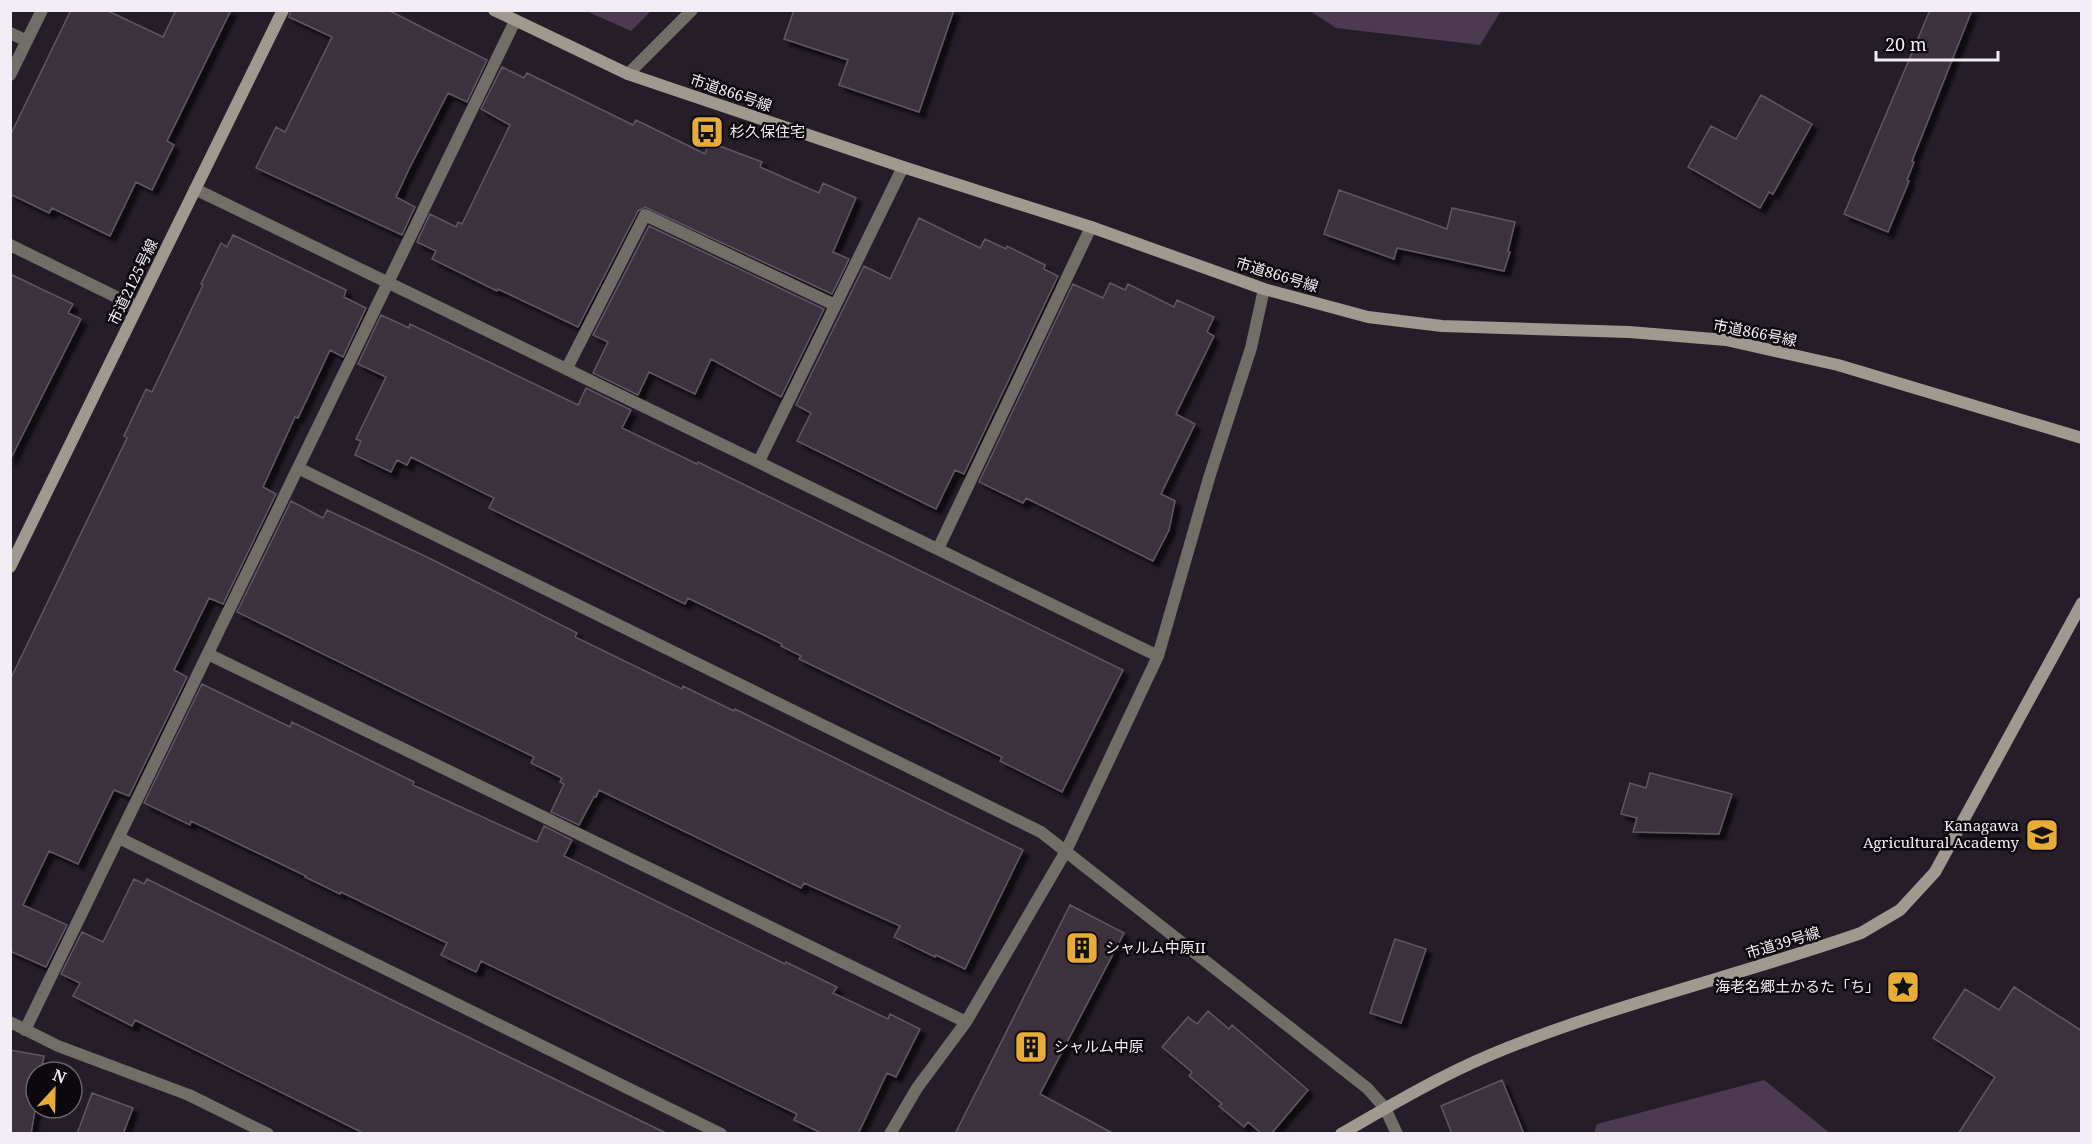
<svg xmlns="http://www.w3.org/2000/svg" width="2092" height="1144" viewBox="0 0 2092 1144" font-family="'Noto Serif','Noto Sans JP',serif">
  <defs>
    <filter id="shadow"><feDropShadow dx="5.5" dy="5.5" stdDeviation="1.5" flood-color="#0009"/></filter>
  </defs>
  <rect width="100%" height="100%" fill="#251d28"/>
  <path fill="#4b3a51" d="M 586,11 L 651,11 L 631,31 Z
    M 1310,11 L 1501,11 L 1480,45 L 1336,28 Z
    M 1764,1080 L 1830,1133 L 1594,1133 L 1597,1124 Z"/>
  <path fill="#3a323d" stroke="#615764" stroke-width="1.5" filter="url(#shadow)" d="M 71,10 L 106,10 L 163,37 L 176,10 L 231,10 L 167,141 L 174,145 L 152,190 L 136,182 L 110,236 L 52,208 L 49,213 L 10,194 L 10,136 Z
    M 291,10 L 388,10 L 487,60 L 467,102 L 448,93 L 409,169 L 396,197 L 415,207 L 402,235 L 256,168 L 276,127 L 285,132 L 332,37 L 289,17 Z
    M 794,10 L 954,10 L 919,112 L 839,85 L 848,60 L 784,39 Z
    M 1930,10 L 1972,10 L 1912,161 L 1914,162 L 1907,180 L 1909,181 L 1888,232 L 1844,214 Z
    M 502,67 L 524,78 L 527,73 L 633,125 L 636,120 L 705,154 L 709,142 L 762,162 L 760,167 L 819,193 L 823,183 L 856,198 L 833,252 L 849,259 L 832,294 L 645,207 L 638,211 L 578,327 L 498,289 L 497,291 L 432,259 L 436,251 L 417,242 L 430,214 L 456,227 L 458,222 L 462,224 L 510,125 L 481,109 Z
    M 1761,95 L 1812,124 L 1773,194 L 1769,192 L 1760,208 L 1688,167 L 1711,126 L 1736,139 Z
    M 1339,190 L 1447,229 L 1452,208 L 1515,222 L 1508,251 L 1510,252 L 1504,271 L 1397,248 L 1394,259 L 1324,234 Z
    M 919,218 L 980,248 L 985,239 L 1006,249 L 1007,246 L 1045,265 L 1044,269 L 1058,276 L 964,474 L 955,470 L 936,509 L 797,441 L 811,413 L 796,405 L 864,266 L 890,279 Z
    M 649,226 L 824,309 L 781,397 L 711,359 L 695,394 L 649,372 L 638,395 L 593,373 L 608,342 L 593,335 Z
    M 233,235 L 346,290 L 344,297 L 366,308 L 343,357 L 330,350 L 298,418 L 295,417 L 263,487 L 276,494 L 223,604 L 209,598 L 174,670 L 187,677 L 129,796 L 114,790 L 78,864 L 49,851 L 23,905 L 67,925 L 46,967 L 10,951 L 10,680 L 127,438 L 124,436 L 146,389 L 152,392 L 203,285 L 201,284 L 221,243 L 227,247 Z
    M 10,274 L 73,304 L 68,313 L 81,319 L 10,460 Z
    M 1110,283 L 1125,290 L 1128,284 L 1174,307 L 1177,300 L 1214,317 L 1207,332 L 1214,336 L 1176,414 L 1195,424 L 1161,494 L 1175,501 L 1169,530 L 1153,561 L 1026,498 L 1023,503 L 979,482 L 1073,284 L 1103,298 Z
    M 381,315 L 409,328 L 410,324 L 578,405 L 586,388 L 631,410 L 622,428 L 697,464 L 698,462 L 1123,670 L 1062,792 L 1000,761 L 1002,757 L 799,659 L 801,656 L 781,646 L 782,644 L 688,598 L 685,604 L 489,508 L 494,498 L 411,457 L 407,465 L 397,460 L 391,472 L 355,455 L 361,441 L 356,439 L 386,377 L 358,364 Z
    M 291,501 L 323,518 L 327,510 L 433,560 L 577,633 L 575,637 L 682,689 L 683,686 L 734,711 L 735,709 L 1023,850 L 965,969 L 936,955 L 935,957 L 894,937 L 900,926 L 804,883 L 801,888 L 599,790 L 596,797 L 594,797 L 579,825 L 551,812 L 564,784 L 560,782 L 562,778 L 531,763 L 534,757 L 237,612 Z
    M 202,684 L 290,727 L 292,722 L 414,782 L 413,785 L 537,842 L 544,826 L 572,840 L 564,856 L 785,964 L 786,962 L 837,987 L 833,993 L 888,1019 L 890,1014 L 920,1029 L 896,1077 L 887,1073 L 858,1134 L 823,1134 L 794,1120 L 797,1114 L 481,961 L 476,972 L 441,955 L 447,943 L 341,892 L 340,894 L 305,877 L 306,876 L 191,821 L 190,825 L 144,803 Z
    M 1650,773 L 1732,794 L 1719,834 L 1633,832 L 1637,818 L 1621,814 L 1630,783 L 1646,788 Z
    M 134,879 L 144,884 L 147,879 L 400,1004 L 668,1134 L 365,1134 L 135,1020 L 132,1026 L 73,996 L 80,983 L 61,974 L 82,932 L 103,942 Z
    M 1070,905 L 1124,933 L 1040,1094 L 1114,1134 L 955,1134 Z
    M 1395,939 L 1426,949 L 1401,1023 L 1370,1013 Z
    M 2014,987 L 2082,1031 L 2082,1134 L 1958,1134 L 1995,1077 L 1933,1038 L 1965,989 L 1999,1010 Z
    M 1208,1011 L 1229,1029 L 1232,1025 L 1308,1090 L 1271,1134 L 1262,1134 L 1248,1122 L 1244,1127 L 1219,1106 L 1222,1104 L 1189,1076 L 1192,1072 L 1162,1047 L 1188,1017 L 1197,1024 Z
    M 10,1050 L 44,1056 L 41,1072 L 36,1072 L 36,1104 L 31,1134 L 10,1134 Z
    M 1502,1080 L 1524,1134 L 1452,1134 L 1441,1106 Z
    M 92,1093 L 133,1108 L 123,1134 L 77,1134 Z"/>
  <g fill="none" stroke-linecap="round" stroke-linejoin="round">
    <path stroke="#716d67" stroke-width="12" d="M 10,33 L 27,41
      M 628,74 L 692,10
      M 10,75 L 42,10
      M 195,189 L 1158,656
      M 10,245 L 137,307
      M 567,368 L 645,215 L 835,305
      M 759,461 L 903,167
      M 298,468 L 1041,832 L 1367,1088 L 1385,1108 L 1397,1134
      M 938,549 L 1091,227
      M 208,654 L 966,1022
      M 119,838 L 721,1134
      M 10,1022 L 58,1046 L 189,1095 L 268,1134
      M 25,1030 L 515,21
      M 890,1134 L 917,1088 L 966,1022 L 1066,851 L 1158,656 L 1209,478 L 1251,348 L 1264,289"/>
    <path stroke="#9f998f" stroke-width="12" d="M 494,10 L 628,74 L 903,167 L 1091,227 L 1264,289 L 1368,317 L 1442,326 L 1629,332 L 1726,340 L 1838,365 L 2082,438
      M 10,567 L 283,10
      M 1341,1134 C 1389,1106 1438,1077 1490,1055 C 1610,1005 1738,976 1861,933 L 1900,910 L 1935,872 L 2082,603"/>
  </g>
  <defs>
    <g id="bus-square" transform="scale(1.725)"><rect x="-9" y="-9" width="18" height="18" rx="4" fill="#e7ac36" stroke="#0c090e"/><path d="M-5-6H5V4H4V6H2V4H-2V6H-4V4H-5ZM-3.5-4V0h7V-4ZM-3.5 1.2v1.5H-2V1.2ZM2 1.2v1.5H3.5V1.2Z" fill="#111"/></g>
    <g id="university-square" transform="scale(1.725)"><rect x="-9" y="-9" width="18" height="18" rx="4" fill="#e7ac36" stroke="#0c090e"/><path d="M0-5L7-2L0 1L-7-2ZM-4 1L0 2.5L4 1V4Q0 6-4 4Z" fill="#111"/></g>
    <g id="building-square" transform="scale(1.725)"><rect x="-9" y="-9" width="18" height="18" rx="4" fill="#e7ac36" stroke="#0c090e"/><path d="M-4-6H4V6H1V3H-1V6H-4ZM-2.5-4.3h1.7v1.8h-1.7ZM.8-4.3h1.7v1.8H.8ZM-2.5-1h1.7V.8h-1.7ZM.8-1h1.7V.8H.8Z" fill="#111"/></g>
    <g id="sight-square" transform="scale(1.725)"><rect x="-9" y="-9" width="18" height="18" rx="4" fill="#e7ac36" stroke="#0c090e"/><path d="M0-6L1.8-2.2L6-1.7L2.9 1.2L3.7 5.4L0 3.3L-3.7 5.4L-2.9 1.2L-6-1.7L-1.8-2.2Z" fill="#111"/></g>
  </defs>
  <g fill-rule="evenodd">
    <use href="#bus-square" x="707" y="132"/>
    <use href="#university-square" x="2042" y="835"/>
    <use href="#building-square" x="1082" y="948"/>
    <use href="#sight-square" x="1903" y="987"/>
    <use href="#building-square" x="1031" y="1047"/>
  </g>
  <g text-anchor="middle" stroke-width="5" stroke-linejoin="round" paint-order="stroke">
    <g font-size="15" fill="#f2edf4" stroke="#0c090e">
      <text transform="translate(731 93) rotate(19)" y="5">市道866号線</text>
      <text transform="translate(1277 275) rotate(17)" y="5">市道866号線</text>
      <text transform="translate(133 282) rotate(-64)" y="5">市道2125号線</text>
      <text transform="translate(1755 333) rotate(11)" y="5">市道866号線</text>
      <text transform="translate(1783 943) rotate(-17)" y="5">市道39号線</text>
    </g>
    <g font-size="15" fill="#f2edf4" stroke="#0c090e" text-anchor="start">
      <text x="730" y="137">杉久保住宅</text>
      <text x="2019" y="831" text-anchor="end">Kanagawa<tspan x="2019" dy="17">Agricultural Academy</tspan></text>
      <text x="1105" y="953">シャルム中原II</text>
      <text x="1880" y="992" text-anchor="end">海老名郷土かるた「ち」</text>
      <text x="1054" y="1052">シャルム中原</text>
    </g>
  </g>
  <rect width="2092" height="1144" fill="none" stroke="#f2edf4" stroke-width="24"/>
  <g transform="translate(54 1090) rotate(22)"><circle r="28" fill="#0c090e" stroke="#68646a" stroke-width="1.5"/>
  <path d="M0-4.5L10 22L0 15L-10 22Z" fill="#e7ac36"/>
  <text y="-9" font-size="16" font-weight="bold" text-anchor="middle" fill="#f2edf4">N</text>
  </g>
  <path d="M1876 51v9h122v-9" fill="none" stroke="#f2edf4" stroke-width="3"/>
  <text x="1885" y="51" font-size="18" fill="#f2edf4" stroke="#0c090e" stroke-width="4.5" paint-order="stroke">20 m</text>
</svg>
